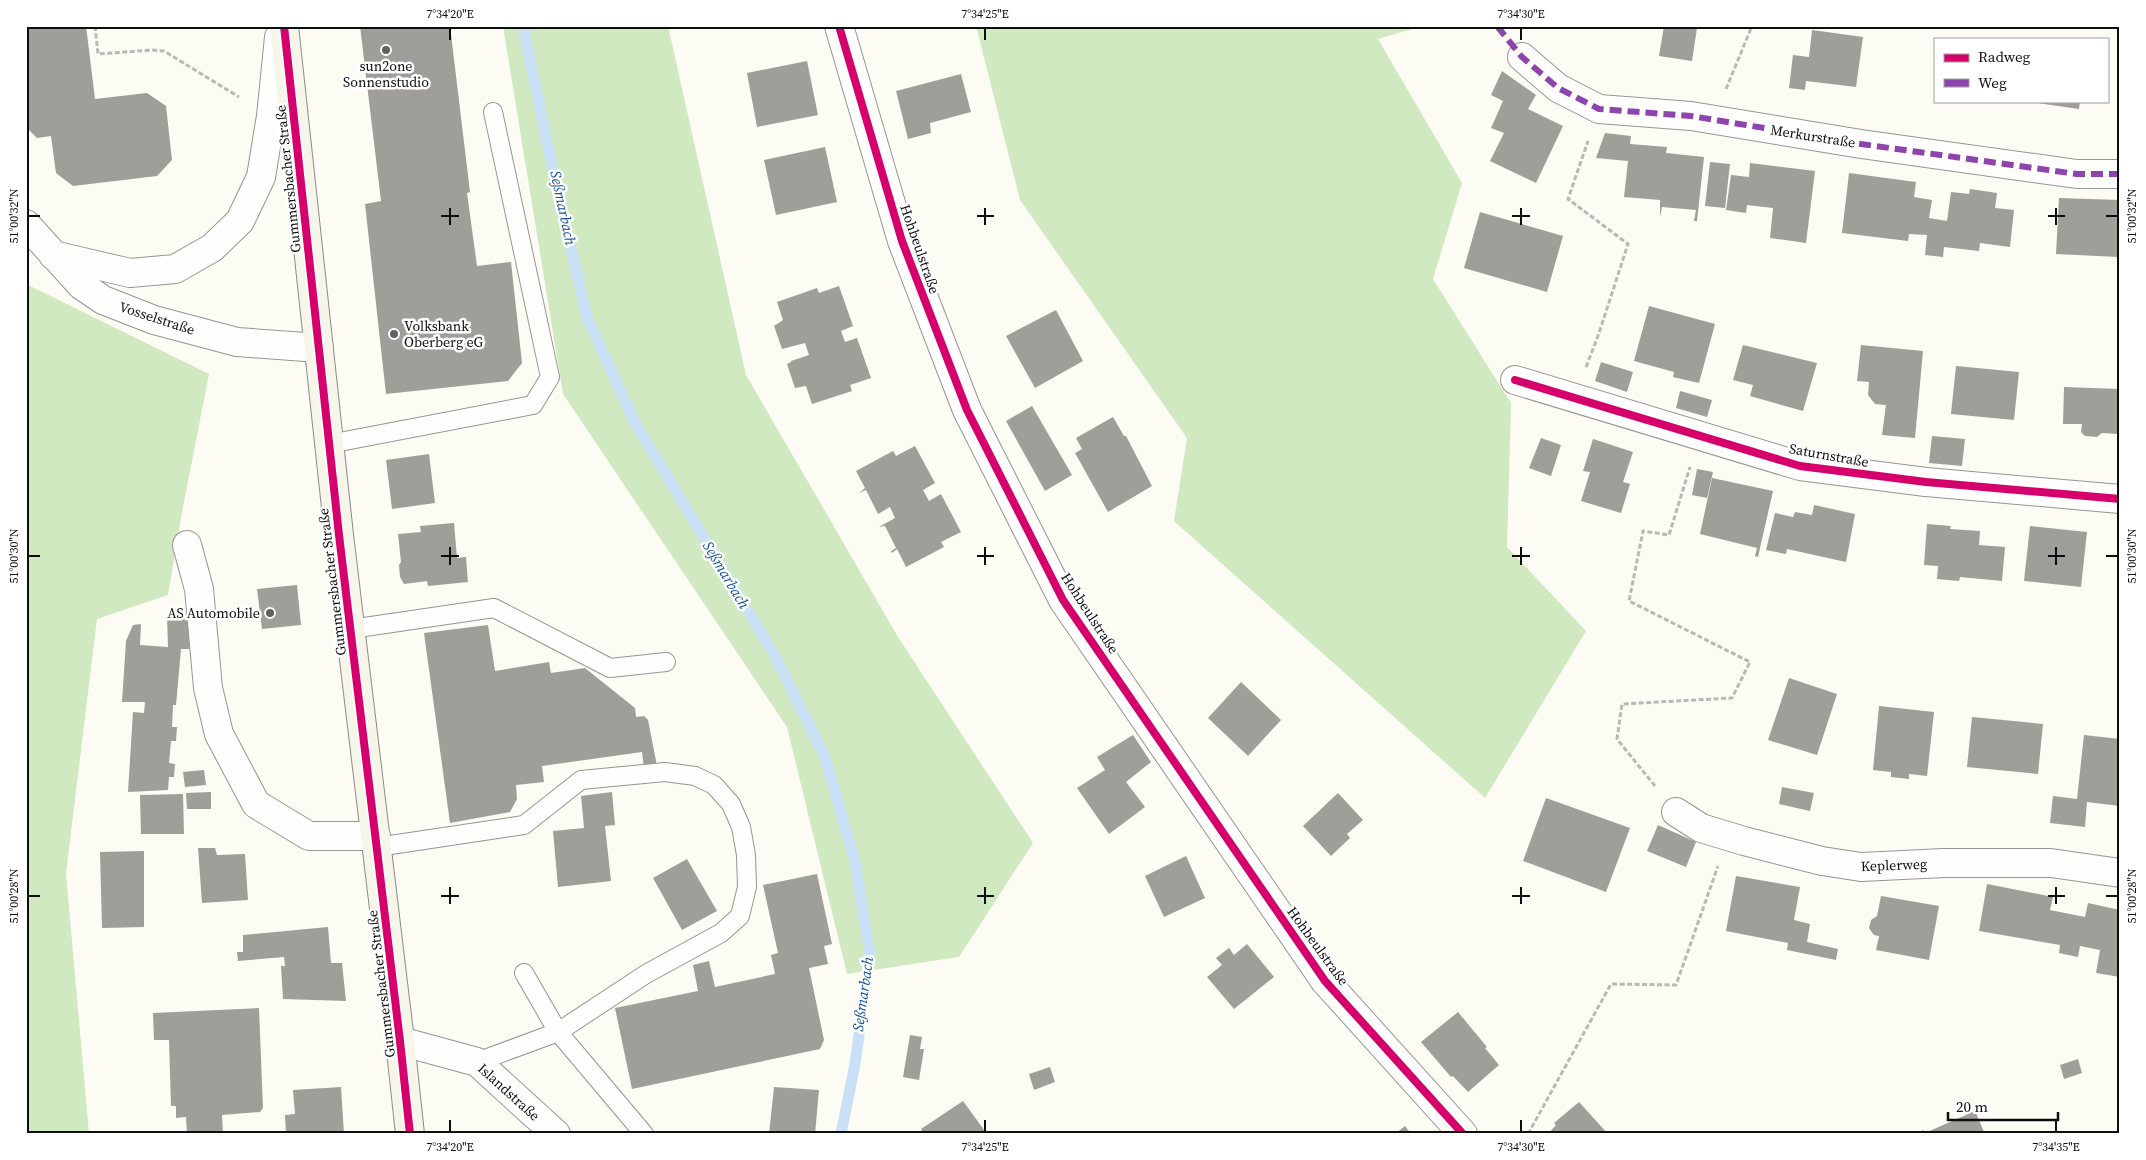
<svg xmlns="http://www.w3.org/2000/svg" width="2146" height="1160" viewBox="0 0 2146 1160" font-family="'Source Serif 4',serif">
  <rect width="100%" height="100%" fill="#fcfbf4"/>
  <path fill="#d0e9c1" d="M 503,26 L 668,26 L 746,375 L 898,637 L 1033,843 L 959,957 L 847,974 L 787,727 L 563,394 Z
    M 976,26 L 1423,26 L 1378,39 L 1462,183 L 1433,279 L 1511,403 L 1507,547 L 1586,631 L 1485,798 L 1174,521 L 1187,438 L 1020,200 Z
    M 26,284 L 209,374 L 182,512 L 168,595 L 97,619 L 66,873 L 89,1134 L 26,1134 Z"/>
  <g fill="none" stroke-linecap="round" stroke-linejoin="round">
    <path stroke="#cae0f6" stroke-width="11" d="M 523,26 L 552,166 L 587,317 L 634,421 L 775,656 L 825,757 L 855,862 L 870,954 L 855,1064 L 841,1134"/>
  </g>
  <path fill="#9f9e99" d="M 26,26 L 86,26 L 95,99 L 147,93 L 166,106 L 172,160 L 157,176 L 73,186 L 56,173 L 51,136 L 37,138 L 27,128 Z
    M 360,26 L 450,26 L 470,192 L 467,193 L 477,266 L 511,262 L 522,363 L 508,381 L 386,394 L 365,204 L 381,201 Z
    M 1664,26 L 1697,28 L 1692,61 L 1659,56 Z
    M 1812,30 L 1863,37 L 1856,87 L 1806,81 L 1805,90 L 1789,88 L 1793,55 L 1809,57 Z
    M 807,61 L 818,115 L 757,127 L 747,73 Z
    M 1502,71 L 1536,95 L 1528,109 L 1563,126 L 1536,183 L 1490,161 L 1504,133 L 1491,128 L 1503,101 L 1491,95 Z
    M 961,74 L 971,112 L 930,123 L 931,133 L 908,139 L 896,91 Z
    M 2023,101 L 2080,101 L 2079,109 Z
    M 1605,133 L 1631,136 L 1630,144 L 1667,147 L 1666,153 L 1704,157 L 1697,221 L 1694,221 L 1696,210 L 1662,207 L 1660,217 L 1660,200 L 1624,197 L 1628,161 L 1596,158 Z
    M 825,147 L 837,202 L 776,215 L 764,160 Z
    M 1710,162 L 1730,164 L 1725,208 L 1705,206 Z
    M 1750,163 L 1815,171 L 1806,243 L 1770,238 L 1773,208 L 1747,205 L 1746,213 L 1726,210 L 1731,175 L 1749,177 Z
    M 1849,173 L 1916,182 L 1914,197 L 1932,200 L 1929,218 L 1947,221 L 1951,192 L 1969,194 L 1970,189 L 1997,193 L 1995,208 L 2014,210 L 2010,247 L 1980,243 L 1979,251 L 1944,247 L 1943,257 L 1925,255 L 1927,235 L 1909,234 L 1908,241 L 1842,233 Z
    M 2059,198 L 2120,200 L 2118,257 L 2056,254 Z
    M 1480,212 L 1563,236 L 1547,292 L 1464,268 Z
    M 839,286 L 853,326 L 841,331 L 845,342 L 857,338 L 871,378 L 850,385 L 852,391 L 812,404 L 806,386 L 795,388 L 787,364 L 791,362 L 791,361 L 809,355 L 805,343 L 782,349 L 774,326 L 783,320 L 777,302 L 817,288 L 819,293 Z
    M 1649,306 L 1715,324 L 1699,383 L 1673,377 L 1674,372 L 1634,361 Z
    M 1056,310 L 1083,361 L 1035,388 L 1006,336 Z
    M 1743,345 L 1817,363 L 1803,411 L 1750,396 L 1753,385 L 1733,380 Z
    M 1861,345 L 1923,351 L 1915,438 L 1882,435 L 1886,405 L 1875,404 L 1868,395 L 1869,382 L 1857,381 Z
    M 1601,362 L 1633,372 L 1627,392 L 1595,381 Z
    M 1956,366 L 2019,372 L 2014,420 L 1951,414 Z
    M 2064,387 L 2119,389 L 2118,434 L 2102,433 L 2097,437 L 2085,436 L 2081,432 L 2082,424 L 2063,424 Z
    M 1680,391 L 1712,400 L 1707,417 L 1676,408 Z
    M 1032,406 L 1072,475 L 1045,491 L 1006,421 Z
    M 1113,417 L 1124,436 L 1126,436 L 1152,486 L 1108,512 L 1075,453 L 1082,449 L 1076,438 Z
    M 1932,436 L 1965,439 L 1962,466 L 1929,463 Z
    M 1541,438 L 1561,445 L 1551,476 L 1529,468 Z
    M 1593,439 L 1633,452 L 1623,482 L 1630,484 L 1621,513 L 1581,501 L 1590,472 L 1583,471 Z
    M 915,446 L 935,483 L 923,490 L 929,501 L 941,494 L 961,532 L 941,542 L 944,547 L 906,567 L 897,549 L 892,553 L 891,551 L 896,548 L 885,526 L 879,527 L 895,518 L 890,507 L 878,514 L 866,490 L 859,493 L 865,488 L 856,471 L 893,451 L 896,456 Z
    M 429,454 L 435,503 L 392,509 L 386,460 Z
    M 1697,469 L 1713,472 L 1707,498 L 1692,495 Z
    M 1712,478 L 1773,491 L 1758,557 L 1755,556 L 1757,548 L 1700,534 Z
    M 1814,505 L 1855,514 L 1846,562 L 1787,549 L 1786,554 L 1766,550 L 1775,513 L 1793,517 L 1795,512 L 1812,515 Z
    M 454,523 L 457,558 L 466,557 L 468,582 L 428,586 L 427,581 L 404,584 L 400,577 L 399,565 L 401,562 L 398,534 L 421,532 L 420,526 Z
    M 1927,524 L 1951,526 L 1950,529 L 1980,531 L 1979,545 L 2005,547 L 2002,581 L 1960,577 L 1959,581 L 1937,579 L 1938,566 L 1924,565 Z
    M 2030,526 L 2087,532 L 2081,587 L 2024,581 Z
    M 297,585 L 301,625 L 262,629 L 257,589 Z
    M 189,613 L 189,649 L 181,649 L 176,705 L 173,705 L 172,727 L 177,727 L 176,741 L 171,741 L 169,763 L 175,764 L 174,777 L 169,777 L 168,790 L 128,792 L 133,712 L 144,713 L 145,702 L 122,702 L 126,641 L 133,625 L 141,624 L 140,645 L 168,647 L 167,615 Z
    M 488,625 L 495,671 L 549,662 L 551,673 L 585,668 L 635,708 L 636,717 L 644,716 L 648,720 L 657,766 L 644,769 L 642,752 L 542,766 L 544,782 L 516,785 L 517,799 L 510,812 L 450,823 L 424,633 Z
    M 1789,678 L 1837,694 L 1817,755 L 1768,740 Z
    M 1241,682 L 1281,720 L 1248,756 L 1208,718 Z
    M 1879,706 L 1934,712 L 1927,776 L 1909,774 L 1909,779 L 1891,777 L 1891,772 L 1873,770 Z
    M 1972,717 L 2043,724 L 2038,774 L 1967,767 Z
    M 1133,735 L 1151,762 L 1126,782 L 1145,807 L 1109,834 L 1077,788 L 1105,770 L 1097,757 Z
    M 2084,735 L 2120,739 L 2120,806 L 2087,802 L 2085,827 L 2050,823 L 2053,796 L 2077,799 Z
    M 204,770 L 206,785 L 185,787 L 183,772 Z
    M 1782,787 L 1814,793 L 1810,811 L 1779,804 Z
    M 211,792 L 211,809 L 187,809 L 186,793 Z
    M 612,792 L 615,825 L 605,826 L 611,881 L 558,887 L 553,831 L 584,828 L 581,796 Z
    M 1338,793 L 1363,820 L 1347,834 L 1350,838 L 1331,856 L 1303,826 Z
    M 183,794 L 184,834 L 141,834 L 140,795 Z
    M 1546,798 L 1630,828 L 1606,892 L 1523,861 Z
    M 1658,825 L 1696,842 L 1686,867 L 1647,851 Z
    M 198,848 L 215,848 L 217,855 L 245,854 L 248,900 L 202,903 Z
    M 144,851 L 144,927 L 102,928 L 100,852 Z
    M 1186,856 L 1205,898 L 1164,917 L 1145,876 Z
    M 687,859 L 717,911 L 682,930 L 653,878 Z
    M 817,874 L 832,944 L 824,946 L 828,964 L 809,968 L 824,1040 L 820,1049 L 632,1089 L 615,1008 L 698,991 L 693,965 L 709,961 L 715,987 L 775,974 L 771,955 L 778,953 L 763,885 Z
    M 1736,876 L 1800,887 L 1794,920 L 1810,924 L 1807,942 L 1838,949 L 1836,960 L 1787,950 L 1788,943 L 1726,931 Z
    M 1987,884 L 2053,897 L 2050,910 L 2085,917 L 2088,903 L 2120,910 L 2120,977 L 2096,973 L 2100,950 L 2080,946 L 2078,957 L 2059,953 L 2060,945 L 1979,931 Z
    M 1881,896 L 1939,906 L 1929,960 L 1876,950 L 1879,936 L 1874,935 L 1869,928 L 1871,920 L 1877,916 Z
    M 328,927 L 331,963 L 342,963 L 346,1001 L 283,999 L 281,966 L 285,966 L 284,957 L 238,961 L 237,952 L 243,952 L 243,935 Z
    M 1247,944 L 1274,977 L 1234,1009 L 1207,977 L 1222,965 L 1216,958 L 1229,948 L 1234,955 Z
    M 259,1008 L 263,1108 L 260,1112 L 222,1115 L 223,1134 L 187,1134 L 186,1117 L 176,1118 L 176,1106 L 171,1106 L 169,1040 L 154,1040 L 153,1013 Z
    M 1458,1012 L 1487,1047 L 1485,1048 L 1499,1065 L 1468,1092 L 1453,1076 L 1451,1077 L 1421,1042 Z
    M 910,1035 L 922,1037 L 920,1049 L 924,1049 L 919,1080 L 903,1077 Z
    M 2078,1059 L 2082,1073 L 2064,1079 L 2060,1065 Z
    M 1050,1067 L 1055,1082 L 1034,1090 L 1029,1074 Z
    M 341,1087 L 344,1134 L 286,1134 L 285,1115 L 295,1114 L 293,1090 Z
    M 774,1087 L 819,1090 L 815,1134 L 769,1134 Z
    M 963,1101 L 987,1134 L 924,1134 L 921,1129 Z
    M 1579,1102 L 1608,1134 L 1548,1134 L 1556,1125 L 1554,1123 Z
    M 1975,1111 L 1985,1134 L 1915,1134 L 1923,1130 L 1925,1133 Z
    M 1405,1126 L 1411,1134 L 1395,1134 Z
    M 2056,1131 L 2073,1132 L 2073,1134 L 2056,1134 Z"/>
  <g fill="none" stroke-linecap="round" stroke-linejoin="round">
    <g stroke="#959592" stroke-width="20">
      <path id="service" d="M 329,444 L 533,405 L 550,377 L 493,112
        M 351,629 L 494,608 L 610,668 L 666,662
        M 377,847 L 524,825 L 581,780 L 665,772 L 695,776 L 714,785 L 731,804 L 741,827 L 746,855 L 747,887 L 740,916 L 721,933 L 646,974 L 558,1032 L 477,1062
        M 524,973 L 558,1032 L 644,1134"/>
    </g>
    <g stroke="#959592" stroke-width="30">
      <path id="minor" d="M 839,26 L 902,241 L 967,410 L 1063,600 L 1325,981 L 1463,1134
        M 1522,57 L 1558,88 L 1599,109 L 1691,116 L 1861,144 L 2077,174 L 2120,174
        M 1515,380 L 1800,466 L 1926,482 L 2120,499
        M 187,545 L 199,589 L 208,688 L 219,734 L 256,804 L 309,836 L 376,836
        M 1676,812 L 1701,828 L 1744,841 L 1822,861 L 1861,867 L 1944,863 L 2051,863 L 2120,873
        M 400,1041 L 477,1062 L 556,1134"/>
    </g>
    <g stroke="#959592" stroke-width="30">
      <path id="tertiary" d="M 26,224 L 81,285 L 103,300 L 154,320 L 237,342 L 319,348
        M 53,255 L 130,273 L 175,269 L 212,248 L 240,221 L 261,177 L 271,116 L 279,37"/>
    </g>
    <g stroke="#8c8b88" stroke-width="30">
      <path id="secondary" d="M 284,26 L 339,535 L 400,1041 L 410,1134"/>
    </g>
    <path stroke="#b8b8b7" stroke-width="3" stroke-dasharray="5 2.5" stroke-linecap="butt" d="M 95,26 L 98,54 L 152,50 L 164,51 L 239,97
      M 1726,89 L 1752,26
      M 1586,367 L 1598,336 L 1628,244 L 1568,199 L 1588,141
      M 1655,786 L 1617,739 L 1622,704 L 1732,698 L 1750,662 L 1629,601 L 1643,531 L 1669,535 L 1690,467
      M 1528,1134 L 1611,984 L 1676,985 L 1718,866"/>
    <use href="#service" stroke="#fffefd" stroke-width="18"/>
    <use href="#minor" stroke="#fffefd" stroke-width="28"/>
    <use href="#tertiary" stroke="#fffefd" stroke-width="28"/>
    <use href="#secondary" stroke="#f5f5ea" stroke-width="28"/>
    <path stroke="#8e44ad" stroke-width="6" stroke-dasharray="12 6" stroke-linecap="butt" d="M 1497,26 L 1522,57 L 1558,88 L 1599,109 L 1691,116 L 1861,144 L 2077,174 L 2120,174"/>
    <g stroke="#fff" stroke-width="11">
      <path id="cycleway" d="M 284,26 L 339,535 L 400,1041 L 410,1134
        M 839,26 L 902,241 L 967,410 L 1063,600 L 1325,981 L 1463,1134
        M 1515,380 L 1800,466 L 1926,482 L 2120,499"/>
    </g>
    <use href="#cycleway" stroke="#d6006c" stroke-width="8"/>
  </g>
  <path fill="none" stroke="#0e0e0e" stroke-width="2" d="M 450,28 L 450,40M 985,28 L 985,40M 1521,28 L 1521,40M 450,208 L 450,225M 985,208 L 985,225M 1521,208 L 1521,225M 2056,208 L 2056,225M 28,216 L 40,216M 441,216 L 459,216M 977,216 L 994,216M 1512,216 L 1530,216M 2048,216 L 2065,216M 2106,216 L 2118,216M 450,547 L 450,565M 985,547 L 985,565M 1521,547 L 1521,565M 2056,547 L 2056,565M 28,556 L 40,556M 441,556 L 459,556M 977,556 L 994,556M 1512,556 L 1530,556M 2048,556 L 2065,556M 2106,556 L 2118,556M 450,887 L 450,904M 985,887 L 985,904M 1521,887 L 1521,904M 2056,887 L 2056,904M 28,896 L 40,896M 441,896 L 459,896M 977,896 L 994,896M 1512,896 L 1530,896M 2048,896 L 2065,896M 2106,896 L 2118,896M 450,1120 L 450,1132M 985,1120 L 985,1132M 1521,1120 L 1521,1132M 2056,1120 L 2056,1132"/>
  <g fill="#61615e" stroke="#fff" stroke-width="2">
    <circle cx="386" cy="50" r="5"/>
    <circle cx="394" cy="334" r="5"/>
    <circle cx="270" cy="613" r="5"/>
  </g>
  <g text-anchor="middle" stroke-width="5" stroke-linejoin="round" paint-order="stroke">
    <g font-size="14" fill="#0e0e0e" stroke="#fff">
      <text x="386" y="71">sun2one<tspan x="386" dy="16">Sonnenstudio</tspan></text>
      <text x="404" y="331" text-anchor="start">Volksbank<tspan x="404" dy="16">Oberberg eG</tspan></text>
      <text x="260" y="618" text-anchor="end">AS Automobile</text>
    </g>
    <g font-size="14" fill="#0e0e0e" stroke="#fff">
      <text transform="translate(1813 136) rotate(9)" y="5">Merkurstraße</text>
      <text transform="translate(288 179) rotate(-96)" y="5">Gummersbacher Straße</text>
      <text transform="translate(920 249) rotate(71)" y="5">Hohbeulstraße</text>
      <text transform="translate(157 318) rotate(18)" y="5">Vosselstraße</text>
      <text transform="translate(1829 455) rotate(10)" y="5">Saturnstraße</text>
      <text transform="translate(332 582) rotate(-97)" y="5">Gummersbacher Straße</text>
      <text transform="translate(1090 613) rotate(57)" y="5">Hohbeulstraße</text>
      <text transform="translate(1894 865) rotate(-2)" y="5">Keplerweg</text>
      <text transform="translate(1318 946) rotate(54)" y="5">Hohbeulstraße</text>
      <text transform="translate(381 984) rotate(-97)" y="5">Gummersbacher Straße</text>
      <text transform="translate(509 1092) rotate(42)" y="5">Islandstraße</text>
    </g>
    <g font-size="15" font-style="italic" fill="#1650a2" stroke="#fff">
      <text transform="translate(563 208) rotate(78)" y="5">Seßmarbach</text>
      <text transform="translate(726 575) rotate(59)" y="5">Seßmarbach</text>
      <text transform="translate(863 994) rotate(-82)" y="5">Seßmarbach</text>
    </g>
  </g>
  <rect width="2146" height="1160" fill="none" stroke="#ffffff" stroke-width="55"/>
  <rect x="1934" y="38" width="175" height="65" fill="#ffffff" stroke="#9f9f9f"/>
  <rect x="1944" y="54" width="25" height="8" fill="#d6006c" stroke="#9f9f9f"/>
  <text x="1978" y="62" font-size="15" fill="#0e0e0e">Radweg</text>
  <rect x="1944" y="79" width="25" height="8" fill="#8e44ad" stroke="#9f9f9f"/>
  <text x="1978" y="88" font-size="15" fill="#0e0e0e">Weg</text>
  <path d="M1948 1112v8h110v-8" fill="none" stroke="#0e0e0e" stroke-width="2.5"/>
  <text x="1956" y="1112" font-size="15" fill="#0e0e0e" stroke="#ffffff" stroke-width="4" paint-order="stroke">20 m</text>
  <rect x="28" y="28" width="2090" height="1104" fill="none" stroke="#0e0e0e" stroke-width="2"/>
  <g font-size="12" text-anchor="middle" fill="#0e0e0e">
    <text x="450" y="18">7°34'20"E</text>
    <text x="985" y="18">7°34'25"E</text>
    <text x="1521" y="18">7°34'30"E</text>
    <text transform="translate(14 216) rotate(-90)" y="4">51°00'32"N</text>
    <text transform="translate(2132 216) rotate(-90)" y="4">51°00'32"N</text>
    <text transform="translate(14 556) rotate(-90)" y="4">51°00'30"N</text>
    <text transform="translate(2132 556) rotate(-90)" y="4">51°00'30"N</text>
    <text transform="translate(14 896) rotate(-90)" y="4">51°00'28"N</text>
    <text transform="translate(2132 896) rotate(-90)" y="4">51°00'28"N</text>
    <text x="450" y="1151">7°34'20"E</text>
    <text x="985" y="1151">7°34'25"E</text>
    <text x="1521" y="1151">7°34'30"E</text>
    <text x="2056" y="1151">7°34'35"E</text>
  </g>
</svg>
